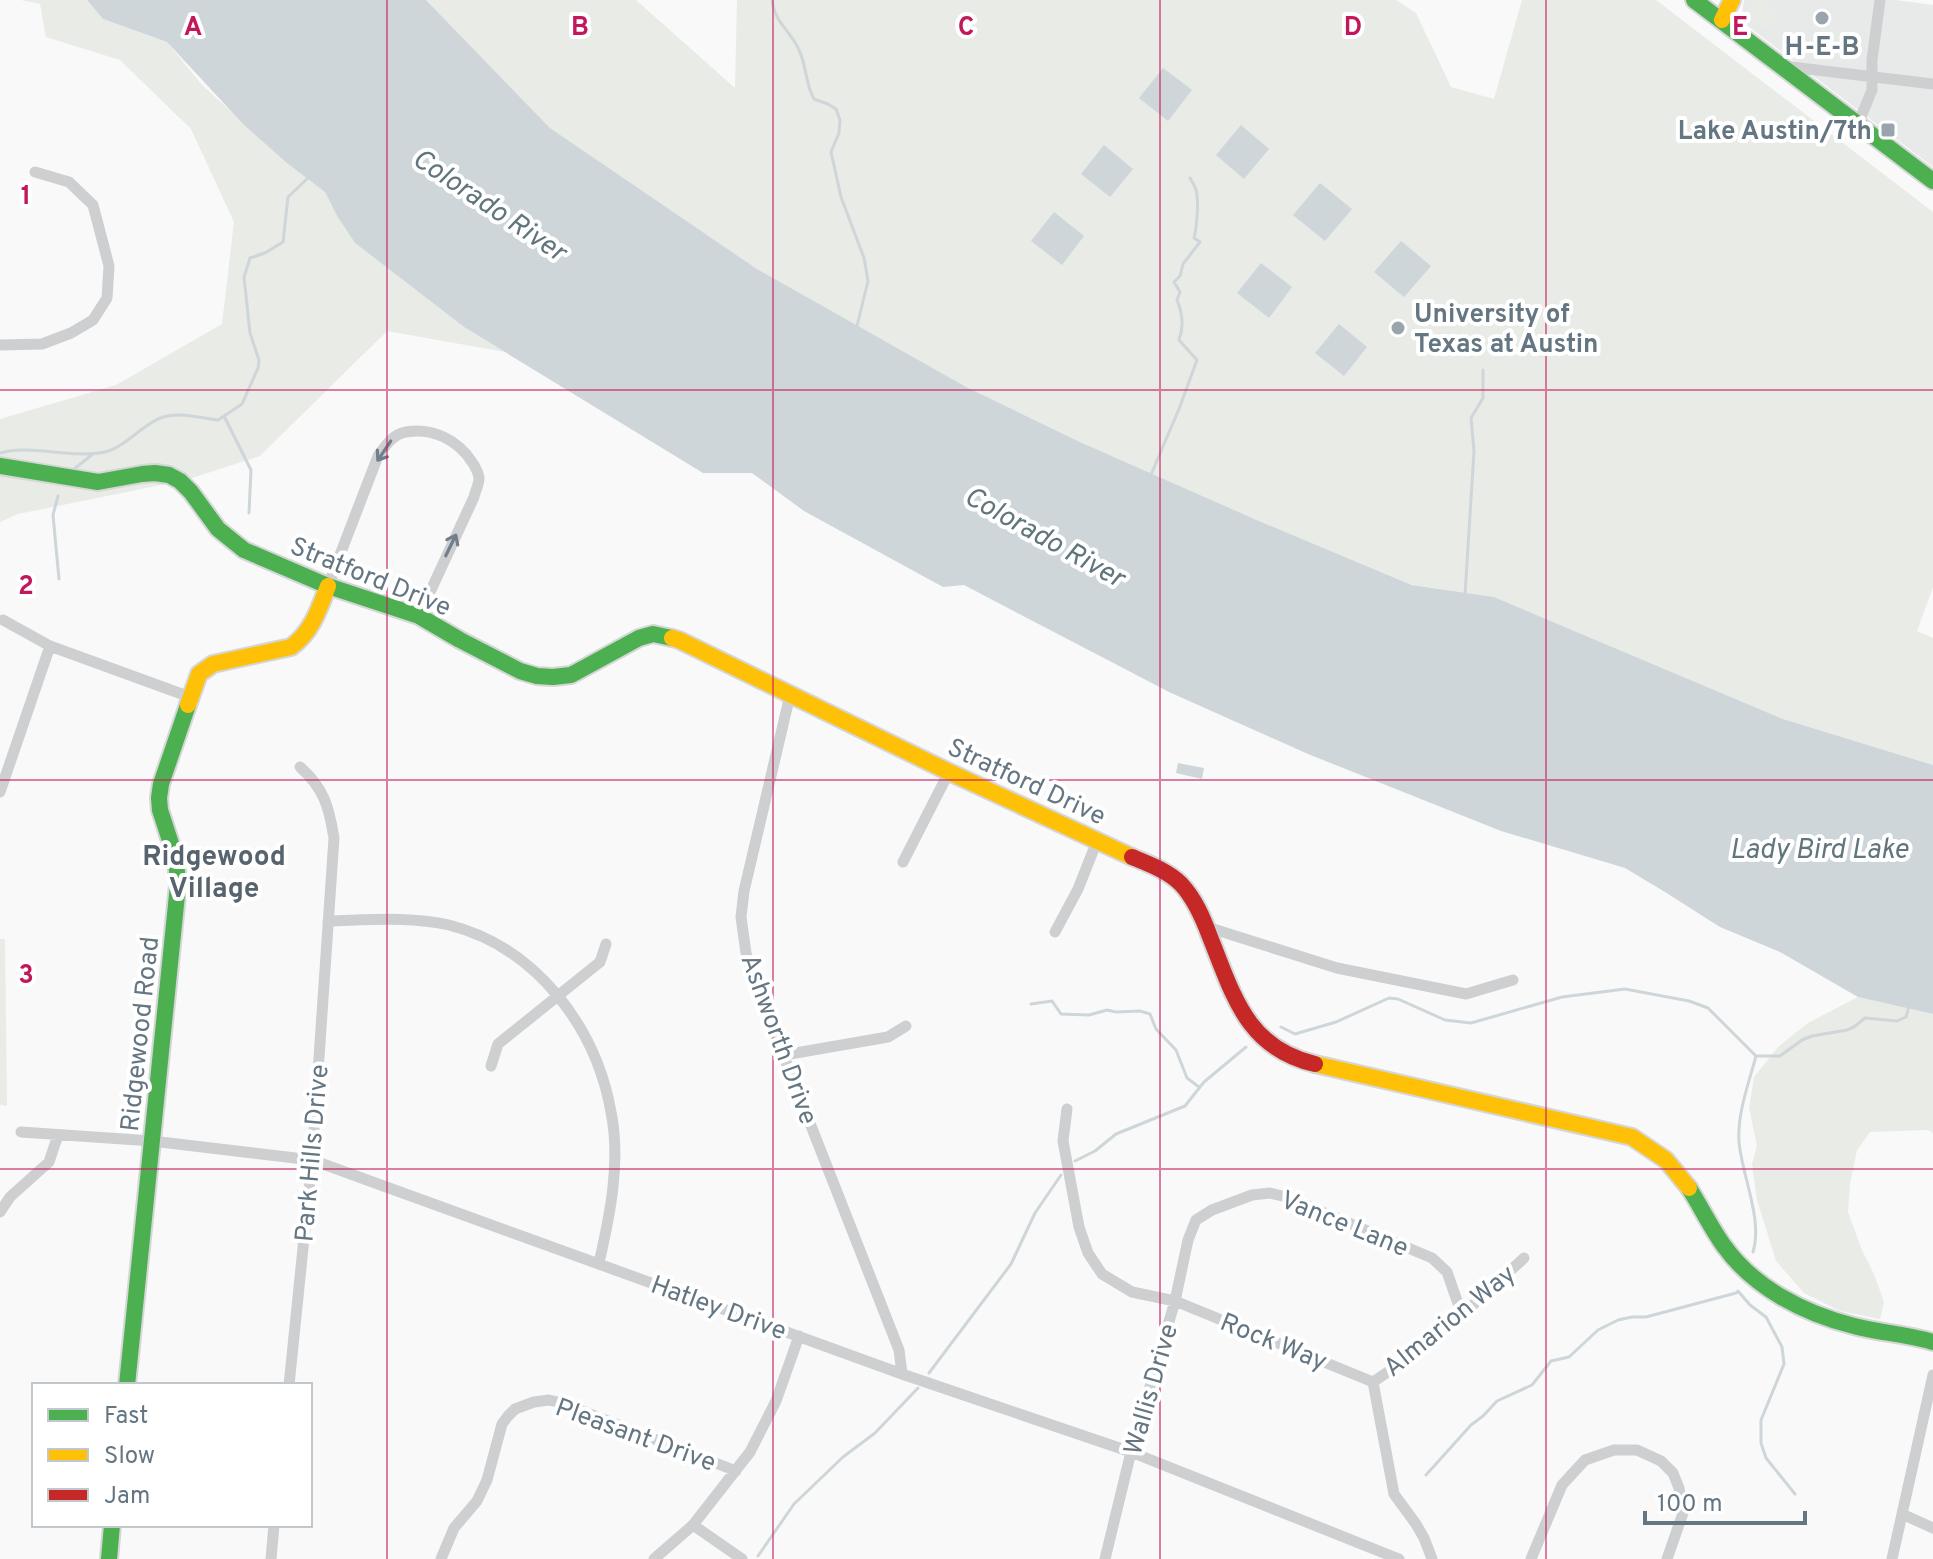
<svg xmlns="http://www.w3.org/2000/svg" width="1933" height="1559" viewBox="0 0 1933 1559" font-family="Overpass,sans-serif">
  <rect width="100%" height="100%" fill="#f9f9f9"/>
  <path fill="#e8e9e9" d="M 1744,0 L 1896,0 L 1933,5 L 1933,167 L 1744,23 L 1742,16 Z"/>
  <path fill="#e8ebe6" d="M 21,0 L 87,0 L 103,19 L 167,42 L 202,85 L 288,164 L 325,192 L 337,216 L 355,243 L 464,327 L 505,352 L 387,331 L 260,456 L 186,480 L 18,514 L 0,522 L 0,419 L 116,385 L 222,324 L 234,222 L 191,129 L 120,60 L 46,37 L 40,4 Z
    M 426,0 L 636,0 L 735,88 L 737,0 L 1396,0 L 1416,13 L 1451,87 L 1494,99 L 1522,0 L 1656,0 L 1933,212 L 1933,587 L 1917,631 L 1933,638 L 1933,765 L 1783,719 L 1494,597 L 1413,585 L 1259,521 L 1080,442 L 971,390 L 757,269 L 550,128 Z
    M 1752,0 L 1766,1 L 1766,6 L 1778,15 L 1766,30 L 1749,18 Z
    M 0,939 L 5,939 L 7,1106 L 0,1105 Z
    M 1858,997 L 1933,1014 L 1933,1133 L 1928,1130 L 1870,1132 L 1857,1150 L 1850,1184 L 1848,1212 L 1861,1248 L 1874,1274 L 1884,1302 L 1880,1319 L 1840,1311 L 1804,1293 L 1776,1261 L 1757,1200 L 1752,1164 L 1757,1146 L 1749,1108 L 1754,1077 L 1778,1047 L 1808,1023 Z"/>
  <path fill="#ced6d9" d="M 87,0 L 426,0 L 550,128 L 757,269 L 968,388 L 1080,442 L 1259,521 L 1412,585 L 1494,597 L 1783,719 L 1933,765 L 1933,1014 L 1858,997 L 1780,952 L 1720,927 L 1665,892 L 1625,868 L 1501,831 L 1308,754 L 1169,692 L 964,585 L 943,587 L 804,511 L 752,473 L 703,473 L 464,327 L 355,243 L 337,216 L 325,192 L 288,164 L 243,124 L 167,42 L 103,19 Z
    M 1163,68 L 1192,90 L 1168,121 L 1139,98 Z
    M 1241,125 L 1269,149 L 1244,179 L 1216,155 Z
    M 1104,145 L 1133,169 L 1110,197 L 1081,174 Z
    M 1320,183 L 1352,209 L 1325,241 L 1293,215 Z
    M 1054,212 L 1084,236 L 1062,265 L 1031,241 Z
    M 1401,241 L 1431,266 L 1404,297 L 1374,272 Z
    M 1261,263 L 1292,287 L 1269,318 L 1237,293 Z
    M 1339,324 L 1367,347 L 1344,376 L 1315,353 Z
    M 1178,763 L 1204,768 L 1202,779 L 1176,773 Z"/>
  <g fill="none" stroke-linecap="round" stroke-linejoin="round">
    <path stroke="#ced6d9" stroke-width="3" d="M 772,0 C 775,24 791,31 799,50 C 807,67 805,83 814,99 L 828,104 L 836,109 L 840,120 L 839,133 L 831,152 L 841,197 L 864,258 L 868,281 L 857,326
      M 224,416 L 251,470 L 249,513
      M 0,453 C 29,444 72,459 105,452 C 126,447 142,424 163,417 C 180,412 201,418 218,420 L 242,404 L 258,368 L 259,360 L 250,333 L 244,277 L 250,258 L 265,253 L 283,242 L 288,197 L 308,178
      M 74,469 L 93,454
      M 1150,477 L 1179,409 L 1197,360 L 1179,340 C 1184,327 1182,312 1177,300 L 1180,292 L 1174,282 L 1180,276 L 1183,264 L 1200,242 L 1194,238 C 1197,226 1199,201 1196,190 C 1195,186 1192,182 1190,178
      M 58,496 L 53,515 L 59,579
      M 1465,595 L 1474,451 L 1471,418 L 1483,398 L 1483,370
      M 1031,1004 L 1052,1001 L 1061,1014 L 1089,1015 L 1107,1010 L 1116,1012 L 1140,1011 L 1150,1014 L 1156,1029 L 1176,1050 L 1187,1078 L 1199,1087
      M 1281,1027 L 1295,1034 L 1336,1022 L 1389,998 L 1398,999 L 1445,1020 L 1471,1023 L 1562,997 L 1625,989 L 1689,1001 L 1708,1008 L 1756,1056 L 1780,1056 L 1802,1040 L 1812,1036 L 1847,1030 L 1854,1027 L 1865,1018 L 1897,1021 L 1906,1017 L 1909,1006
      M 1075,1161 L 1095,1151 L 1116,1134 L 1185,1106 L 1204,1082 L 1246,1047
      M 1753,1252 C 1763,1219 1742,1176 1739,1142 C 1737,1113 1749,1083 1756,1056
      M 929,1373 L 1011,1264 L 1035,1213 L 1061,1175
      M 1426,1475 L 1471,1425 L 1483,1416 L 1497,1401 L 1532,1385 L 1551,1361 L 1569,1357 L 1598,1330 L 1618,1320 L 1632,1317 L 1646,1317 L 1736,1293 L 1738,1291 L 1750,1305 L 1766,1317 L 1782,1347 L 1784,1364 L 1761,1420 L 1761,1443 L 1766,1458 L 1795,1494
      M 758,1556 L 794,1504 L 843,1457 L 875,1433 L 918,1388"/>
    <g stroke="#d5d6d7" stroke-width="20">
      <path id="fast" d="M 1694,0 L 1933,181
        M 0,466 L 98,482 L 142,474 L 155,473 L 169,475 L 180,481 L 191,492 L 218,529 L 244,550 L 328,586 L 419,616 L 460,640 L 520,671 L 537,676 L 553,677 L 571,675 L 639,638 L 653,634 L 672,638
        M 1689,1188 C 1701,1207 1711,1228 1724,1246 C 1754,1288 1805,1314 1854,1326 C 1880,1333 1907,1334 1933,1342
        M 127,1385 L 178,885 L 176,859 L 160,810 L 159,798 L 161,784 L 188,705
        M 109,1559 L 112,1525"/>
    </g>
    <g stroke="#d5d6d7" stroke-width="20">
      <path id="slow" d="M 1722,20 L 1732,0
        M 672,638 L 679,640 L 949,772 L 1132,857
        M 188,705 L 199,674 L 213,664 L 291,647 C 312,632 319,609 328,586
        M 1315,1064 L 1632,1137 L 1666,1160 L 1689,1188"/>
    </g>
    <g stroke="#d5d6d7" stroke-width="20">
      <path id="jam" d="M 1132,857 C 1149,864 1168,871 1181,884 C 1195,899 1203,918 1210,937 C 1233,994 1246,1048 1315,1064"/>
    </g>
    <path stroke="#cecfd0" stroke-width="11" d="M 1783,66 L 1933,84
      M 1858,124 L 1872,90 L 1872,60 L 1880,0
      M 0,345 L 42,344 L 71,333 L 93,320 L 107,298 L 109,266 L 93,205 L 69,182 L 35,172
      M 328,586 L 378,456 C 385,446 393,434 406,432 C 432,427 458,440 472,462 C 475,466 479,474 479,479 C 479,484 475,492 474,497 L 419,616
      M 3,620 L 50,646 L 190,697
      M 790,695 L 744,891 L 741,917 L 746,953 L 755,983 L 899,1350 L 902,1374
      M 0,792 L 50,646
      M 903,862 L 949,772
      M 328,921 C 368,920 410,916 449,925 C 536,947 596,1027 611,1112 C 621,1162 610,1215 599,1263
      M 1207,927 L 1337,968 L 1466,994 L 1513,980
      M 1055,932 L 1078,889 L 1097,841
      M 784,1055 L 888,1037 L 906,1026
      M 491,1066 L 498,1044 L 600,962 L 606,944
      M 1067,1109 L 1063,1141 L 1079,1227 L 1088,1253 L 1102,1274 L 1132,1292 L 1175,1301 L 1373,1382
      M 21,1132 L 152,1141 L 312,1160 L 902,1374 L 1131,1452 L 1399,1559
      M 0,1212 L 10,1197 L 49,1162 L 58,1135
      M 1373,1382 L 1416,1353 L 1462,1315 L 1524,1258
      M 1373,1382 L 1394,1494 L 1416,1524 L 1424,1538 L 1432,1559
      M 289,1385 L 312,1160 L 334,838 C 329,807 324,788 300,767
      M 1902,1514 L 1933,1528
      M 693,1525 L 742,1559
      M 271,1559 L 274,1525
      M 441,1559 L 454,1528 L 477,1501 L 487,1480 L 502,1424 L 508,1416 L 515,1409 L 534,1402 L 549,1400 L 562,1403 L 736,1471
      M 654,1559 L 693,1525 L 750,1452 L 776,1401 L 799,1336
      M 1105,1559 L 1131,1452 L 1175,1301 L 1188,1240 L 1196,1220 L 1212,1210 L 1252,1195 L 1270,1193 L 1287,1197 L 1432,1258 L 1447,1272 L 1462,1315
      M 1531,1559 L 1562,1485 L 1585,1460 L 1614,1450 L 1637,1450 L 1661,1461 L 1673,1473 L 1679,1488 L 1683,1513 L 1667,1559
      M 1892,1559 L 1933,1375"/>
    <use href="#fast" stroke="#4caf50" stroke-width="16"/>
    <use href="#slow" stroke="#ffc107" stroke-width="16"/>
    <use href="#jam" stroke="#c62828" stroke-width="16"/>
  </g>
  <defs><path id="oneway-shaft" d="M-6 0H5M1.5-3L5.5 0L1.5 3" fill="none" stroke-width="1.6" stroke-linecap="round" stroke-linejoin="round" transform="scale(2)"/></defs>
  <g stroke="#707f8b">
    <use href="#oneway-shaft" transform="translate(384 451) rotate(124)"/>
    <use href="#oneway-shaft" transform="translate(451 545) rotate(-64)"/>
  </g>
  <path fill="none" stroke="#c2185b" stroke-width="2" stroke-opacity="0.55" d="M 387,0 L 387,1559M 773,0 L 773,1559M 1160,0 L 1160,1559M 1546,0 L 1546,1559M 0,390 L 1933,390M 0,780 L 1933,780M 0,1169 L 1933,1169"/>
  <g fill="#99a4ac" stroke="#fff" stroke-width="3">
    <circle cx="1822" cy="18" r="8"/>
    <rect x="1880" y="122" width="16" height="16" rx="4"/>
    <circle cx="1398" cy="328" r="8"/>
  </g>
  <g text-anchor="middle" stroke-width="8" stroke-linejoin="round" paint-order="stroke">
    <g font-size="26" font-weight="bold" fill="#657683" stroke="#fff">
      <text x="1822" y="55">H-E-B</text>
      <text x="1872" y="139" text-anchor="end">Lake Austin/7th</text>
      <text x="1414" y="322" text-anchor="start">University of<tspan x="1414" dy="30">Texas at Austin</tspan></text>
    </g>
    <g font-size="26" fill="#657683" stroke="#fff">
      <text transform="translate(371 576) rotate(22)" y="9">Stratford Drive</text>
      <text transform="translate(1027 781) rotate(25)" y="9">Stratford Drive</text>
      <text transform="translate(139 1034) rotate(-84)" y="9">Ridgewood Road</text>
      <text transform="translate(780 1039) rotate(70)" y="9">Ashworth Drive</text>
      <text transform="translate(311 1153) rotate(-85)" y="9">Park Hills Drive</text>
      <text transform="translate(1345 1223) rotate(22)" y="9">Vance Lane</text>
      <text transform="translate(719 1307) rotate(20)" y="9">Hatley Drive</text>
      <text transform="translate(1449 1320) rotate(-39)" y="9">Almarion Way</text>
      <text transform="translate(1274 1341) rotate(22)" y="9">Rock Way</text>
      <text transform="translate(1150 1389) rotate(-74)" y="9">Wallis Drive</text>
      <text transform="translate(636 1434) rotate(20)" y="9">Pleasant Drive</text>
    </g>
    <g font-size="28" font-style="italic" fill="#60757c" stroke="#fff">
      <text transform="translate(490 204) rotate(34)" y="10">Colorado River</text>
      <text transform="translate(1045 536) rotate(29)" y="10">Colorado River</text>
      <text x="1819" y="858">Lady Bird Lake</text>
    </g>
    <g font-size="28" font-weight="bold" fill="#57646e" stroke="#fff">
      <text x="214" y="865">Ridgewood<tspan x="214" dy="32">Village</tspan></text>
    </g>
  </g>
  <g font-size="26" text-anchor="middle" font-weight="bold" fill="#c2185b" stroke="#fff" stroke-width="8" stroke-linejoin="round" paint-order="stroke">
    <text x="193" y="35">A</text>
    <text x="580" y="35">B</text>
    <text x="966" y="35">C</text>
    <text x="1353" y="35">D</text>
    <text x="1740" y="35">E</text>
    <text x="26" y="204">1</text>
    <text x="26" y="594">2</text>
    <text x="26" y="983">3</text>
  </g>
  <rect x="32" y="1383" width="280" height="144" fill="#ffffff" stroke="#c1c8cd" stroke-width="2"/>
  <rect x="48" y="1409" width="40" height="12" fill="#4caf50" stroke="#c1c8cd" stroke-width="2"/>
  <text x="104" y="1423" font-size="24" fill="#657683">Fast</text>
  <rect x="48" y="1449" width="40" height="12" fill="#ffc107" stroke="#c1c8cd" stroke-width="2"/>
  <text x="104" y="1463" font-size="24" fill="#657683">Slow</text>
  <rect x="48" y="1489" width="40" height="12" fill="#c62828" stroke="#c1c8cd" stroke-width="2"/>
  <text x="104" y="1503" font-size="24" fill="#657683">Jam</text>
  <path d="M1645 1511v12h160v-12" fill="none" stroke="#657683" stroke-width="4"/>
  <text x="1657" y="1511" font-size="24" fill="#657683" stroke="#ffffff" stroke-width="6" paint-order="stroke">100 m</text>
</svg>
